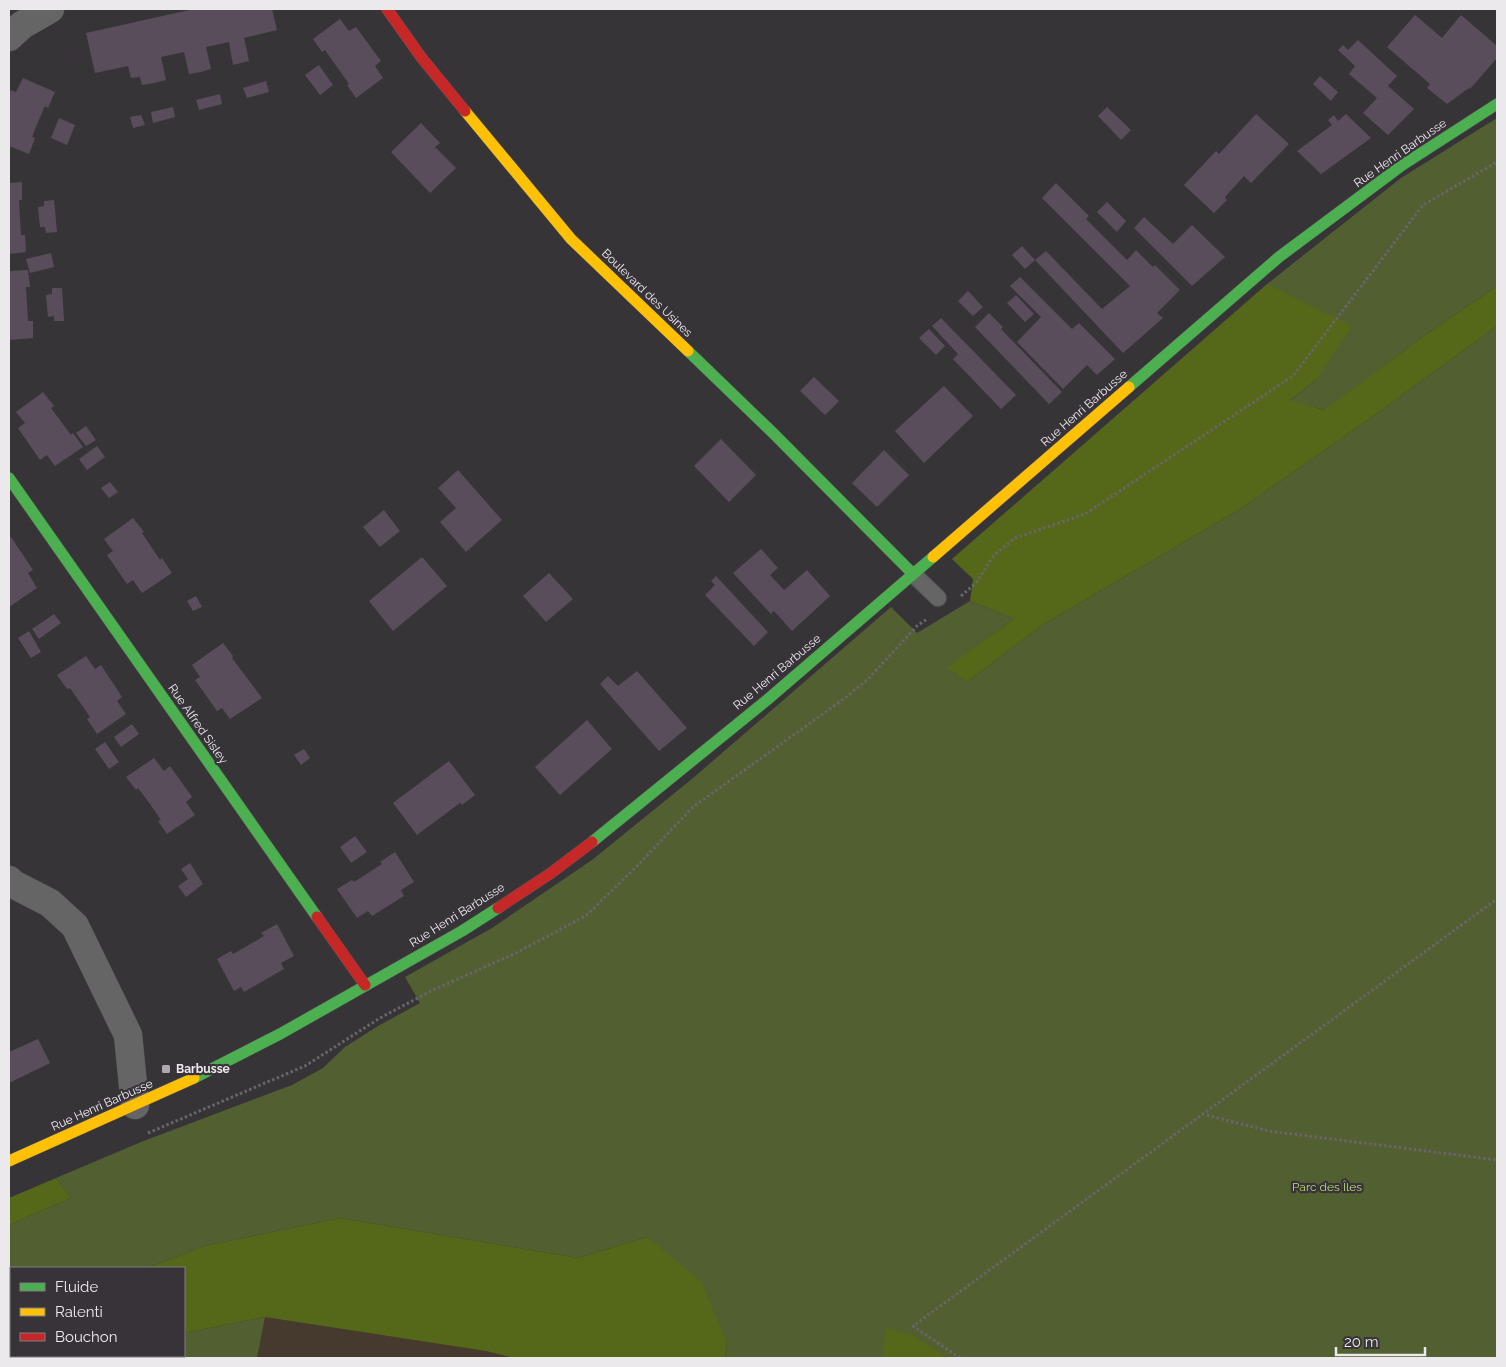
<svg xmlns="http://www.w3.org/2000/svg" width="1506" height="1367" viewBox="0 0 1506 1367" font-family="Raleway,sans-serif">
  <rect width="100%" height="100%" fill="#373438"/>
  <path fill="#46392e" d="M 269,1288 L 725,1358 L 257,1358 Z"/>
  <path fill="#525f30" d="M 1497,118 L 1497,286 L 1425,335 L 1325,410 L 1289,401 L 1317,379 L 1267,284 L 1401,178 Z
    M 1497,326 L 1497,1358 L 725,1358 L 727,1343 L 647,1237 L 578,1258 L 340,1218 L 204,1246 L 147,1268 L 11,1268 L 11,1304 L 9,1304 L 9,1225 L 71,1198 L 56,1178 L 141,1142 L 292,1085 L 323,1068 L 345,1047 L 378,1026 L 420,1003 L 405,977 L 492,928 L 592,860 L 693,778 L 891,607 L 917,633 L 970,601 L 1014,619 L 948,667 L 967,682 L 1044,624 L 1242,508 L 1372,417 Z
    M 265,1317 L 257,1358 L 71,1358 L 85,1356 L 184,1356 L 184,1333 Z"/>
  <path fill="#556719" d="M 1267,284 L 1352,326 L 1317,379 L 1290,400 L 1324,410 L 1425,335 L 1497,286 L 1497,326 L 1372,417 L 1242,508 L 1044,624 L 967,682 L 947,667 L 1014,619 L 970,601 L 973,579 L 952,559 Z
    M 56,1178 L 71,1198 L 9,1225 L 9,1198 Z
    M 340,1218 L 578,1258 L 647,1237 L 701,1281 L 727,1343 L 725,1358 L 514,1358 L 486,1351 L 265,1317 L 184,1333 L 184,1268 L 147,1268 L 204,1246 Z
    M 9,1304 L 11,1304 L 11,1356 L 85,1356 L 71,1358 L 9,1358 Z
    M 886,1328 L 913,1335 L 947,1358 L 883,1358 Z"/>
  <path fill="#594d5b" d="M 194,9 L 272,9 L 277,30 L 244,38 L 249,61 L 233,65 L 229,42 L 206,47 L 211,69 L 201,72 L 189,74 L 184,52 L 161,57 L 166,80 L 154,83 L 142,85 L 140,77 L 131,78 L 128,66 L 95,73 L 86,33 Z
    M 1415,15 L 1442,38 L 1461,15 L 1497,46 L 1497,58 L 1470,89 L 1469,88 L 1447,104 L 1427,88 L 1430,84 L 1387,47 Z
    M 340,19 L 349,31 L 356,27 L 381,61 L 375,66 L 383,78 L 356,98 L 347,85 L 349,84 L 325,50 L 322,52 L 313,39 Z
    M 1358,40 L 1397,76 L 1388,86 L 1414,109 L 1388,135 L 1363,113 L 1377,98 L 1349,74 L 1355,66 L 1338,50 L 1343,45 L 1348,50 Z
    M 319,65 L 333,85 L 320,95 L 305,75 Z
    M 1320,76 L 1338,92 L 1331,101 L 1313,84 Z
    M 23,78 L 55,92 L 48,108 L 45,106 L 38,122 L 32,137 L 35,138 L 29,154 L 9,146 L 9,95 L 11,90 L 16,92 Z
    M 266,81 L 269,92 L 247,98 L 243,88 Z
    M 220,94 L 222,104 L 199,110 L 196,100 Z
    M 173,107 L 175,117 L 153,123 L 151,112 Z
    M 1107,107 L 1131,130 L 1121,140 L 1098,116 Z
    M 1256,114 L 1289,144 L 1251,183 L 1244,176 L 1225,197 L 1227,200 L 1214,213 L 1184,185 L 1216,151 L 1219,154 Z
    M 1346,114 L 1371,138 L 1321,174 L 1297,151 L 1332,125 L 1328,120 L 1334,115 L 1338,121 Z
    M 141,115 L 145,125 L 133,128 L 130,117 Z
    M 59,118 L 75,125 L 67,145 L 51,138 Z
    M 421,123 L 440,143 L 435,147 L 456,168 L 430,193 L 391,152 Z
    M 22,182 L 22,200 L 19,200 L 20,218 L 21,235 L 25,235 L 26,252 L 9,254 L 9,183 Z
    M 1056,183 L 1089,216 L 1086,219 L 1127,260 L 1136,250 L 1153,267 L 1155,265 L 1180,290 L 1157,313 L 1163,318 L 1123,353 L 1035,260 L 1046,251 L 1102,309 L 1130,286 L 1042,198 Z
    M 54,200 L 57,232 L 46,233 L 45,227 L 40,227 L 38,207 L 44,206 L 44,201 Z
    M 1107,202 L 1126,221 L 1117,232 L 1097,212 Z
    M 1144,217 L 1173,244 L 1192,225 L 1225,257 L 1192,286 L 1134,228 Z
    M 1022,246 L 1035,260 L 1025,269 L 1012,255 Z
    M 51,253 L 54,267 L 30,273 L 26,259 Z
    M 28,270 L 30,287 L 26,287 L 28,321 L 33,321 L 33,338 L 9,340 L 9,271 Z
    M 1020,277 L 1072,329 L 1079,323 L 1115,359 L 1097,375 L 1087,365 L 1063,389 L 1017,342 L 1041,317 L 1010,286 Z
    M 52,288 L 62,288 L 64,321 L 54,321 L 54,316 L 48,317 L 46,295 L 52,294 Z
    M 968,291 L 983,307 L 973,316 L 958,301 Z
    M 1016,295 L 1034,314 L 1025,322 L 1007,303 Z
    M 989,313 L 1003,327 L 1001,329 L 1062,392 L 1049,404 L 975,327 Z
    M 941,318 L 1016,395 L 1001,409 L 953,359 L 958,354 L 932,326 Z
    M 929,329 L 945,346 L 936,355 L 919,338 Z
    M 814,377 L 839,401 L 825,415 L 800,391 Z
    M 944,386 L 973,416 L 924,463 L 895,431 Z
    M 43,392 L 54,406 L 51,408 L 71,435 L 73,433 L 83,447 L 55,466 L 47,455 L 40,460 L 18,428 L 25,423 L 16,412 Z
    M 86,426 L 96,440 L 86,446 L 76,433 Z
    M 721,439 L 756,475 L 729,502 L 694,466 Z
    M 97,446 L 105,457 L 87,470 L 79,459 Z
    M 884,450 L 909,475 L 877,507 L 852,483 Z
    M 458,470 L 502,520 L 466,552 L 440,522 L 456,508 L 438,488 Z
    M 110,482 L 118,492 L 109,498 L 101,488 Z
    M 384,510 L 400,531 L 380,547 L 363,527 Z
    M 133,518 L 144,532 L 142,533 L 160,560 L 162,558 L 172,573 L 142,593 L 133,580 L 127,584 L 107,555 L 113,551 L 104,539 Z
    M 11,537 L 33,570 L 28,573 L 37,588 L 9,607 L 9,538 Z
    M 761,549 L 778,568 L 770,575 L 784,590 L 807,570 L 830,596 L 792,631 L 774,611 L 771,614 L 733,573 Z
    M 422,557 L 447,586 L 393,631 L 369,601 Z
    M 549,573 L 573,599 L 546,622 L 523,596 Z
    M 716,576 L 768,632 L 754,646 L 705,595 L 715,585 L 711,581 Z
    M 196,596 L 202,607 L 193,611 L 187,601 Z
    M 54,614 L 61,623 L 39,639 L 32,629 Z
    M 29,631 L 41,652 L 31,658 L 18,638 Z
    M 223,643 L 233,656 L 232,658 L 262,698 L 230,719 L 222,708 L 217,711 L 195,680 L 200,677 L 192,665 Z
    M 86,656 L 95,669 L 101,665 L 122,697 L 117,701 L 126,714 L 97,734 L 87,719 L 90,717 L 70,688 L 67,689 L 57,675 Z
    M 637,671 L 687,728 L 659,751 L 600,684 L 608,676 L 618,686 Z
    M 587,720 L 612,749 L 560,795 L 535,767 Z
    M 132,724 L 139,734 L 121,747 L 114,737 Z
    M 105,742 L 119,762 L 109,769 L 95,749 Z
    M 304,749 L 310,758 L 301,765 L 294,755 Z
    M 154,758 L 164,771 L 170,766 L 192,797 L 186,802 L 195,815 L 167,834 L 158,821 L 161,820 L 150,804 L 138,788 L 136,790 L 126,777 Z
    M 449,761 L 475,795 L 462,805 L 460,803 L 417,835 L 393,803 Z
    M 355,836 L 367,852 L 351,863 L 340,847 Z
    M 395,852 L 414,882 L 401,890 L 404,896 L 372,916 L 368,911 L 357,918 L 337,889 L 352,880 L 354,882 L 382,864 L 380,862 Z
    M 190,863 L 203,884 L 186,897 L 178,886 L 188,879 L 181,869 Z
    M 277,924 L 294,956 L 281,963 L 284,969 L 244,992 L 241,987 L 234,991 L 217,959 L 231,951 L 233,954 L 247,946 L 264,936 L 261,933 Z
    M 38,1039 L 50,1063 L 9,1083 L 9,1052 Z"/>
  <g fill="none" stroke-linecap="round" stroke-linejoin="round">
    <g stroke="#545254" stroke-width="18">
      <path id="lane" d="M 913,574 L 938,598"/>
    </g>
    <g stroke="#545254" stroke-width="29">
      <path id="street" d="M 9,37 L 22,25 L 50,9
        M 9,880 L 13,884 L 50,903 L 75,926 L 128,1035 L 135,1105"/>
    </g>
    <g stroke="#545254" stroke-width="12">
      <path id="fast" d="M 688,351 L 772,432 L 913,574
        M 1129,387 L 1279,257 L 1401,166 L 1497,104
        M 9,478 L 317,917
        M 592,842 L 767,700 L 933,557
        M 194,1078 L 280,1034 L 462,931 L 498,908"/>
    </g>
    <g stroke="#545254" stroke-width="12">
      <path id="slow" d="M 465,111 L 571,239 L 688,351
        M 933,557 L 1129,387
        M 9,1161 L 194,1078"/>
    </g>
    <g stroke="#545254" stroke-width="12">
      <path id="jam" d="M 387,9 L 421,57 L 465,111
        M 498,908 L 551,873 L 592,842
        M 317,917 L 365,985"/>
    </g>
    <path stroke="#676668" stroke-width="3" stroke-dasharray="2.5 2.5" stroke-linecap="butt" d="M 961,596 L 976,583 L 994,555 L 1015,538 L 1085,514 L 1293,376 L 1423,205 L 1497,162
      M 1202,1114 L 1269,1131 L 1497,1160
      M 148,1133 L 305,1066 L 380,1018 L 431,991 L 516,953 L 587,915 L 638,865 L 693,807 L 845,698 L 868,679 L 917,626 L 927,619
      M 960,1358 L 913,1326 L 1497,899"/>
    <use href="#lane" stroke="#656566" stroke-width="16"/>
    <use href="#street" stroke="#656566" stroke-width="28"/>
    <use href="#fast" stroke="#4caf50" stroke-width="11"/>
    <use href="#slow" stroke="#ffc107" stroke-width="11"/>
    <use href="#jam" stroke="#c62828" stroke-width="11"/>
  </g>
  <rect fill="#adaaae" stroke="#383339" stroke-width="2" x="161" y="1064" width="10" height="10" rx="2.5"/>
  <g text-anchor="middle" stroke-width="4.5" stroke-linejoin="round" paint-order="stroke">
    <g font-size="12" fill="#ece9ed" stroke="#383339">
      <text transform="translate(1400 153) rotate(-35)" y="4">Rue Henri Barbusse</text>
      <text transform="translate(647 293) rotate(44)" y="4">Boulevard des Usines</text>
      <text transform="translate(1084 408) rotate(-41)" y="4">Rue Henri Barbusse</text>
      <text transform="translate(777 672) rotate(-40)" y="4">Rue Henri Barbusse</text>
      <text transform="translate(198 724) rotate(55)" y="4">Rue Alfred Sisley</text>
      <text transform="translate(457 915) rotate(-32)" y="4">Rue Henri Barbusse</text>
      <text transform="translate(102 1105) rotate(-24)" y="4">Rue Henri Barbusse</text>
    </g>
    <g font-size="12" font-weight="bold" fill="#ece9ed" stroke="#383339" text-anchor="start">
      <text x="176" y="1073">Barbusse</text>
    </g>
    <g font-size="12" fill="#bbdb69" stroke="#383339">
      <text x="1327" y="1191">Parc des Îles</text>
    </g>
  </g>
  <rect width="1506" height="1367" fill="none" stroke="#ece9ed" stroke-width="20"/>
  <rect x="10" y="1267" width="175" height="90" fill="#383339" stroke="#807c81"/>
  <rect x="20" y="1283" width="25" height="8" fill="#4caf50" stroke="#807c81"/>
  <text x="55" y="1292" font-size="15" fill="#ece9ed">Fluide</text>
  <rect x="20" y="1308" width="25" height="8" fill="#ffc107" stroke="#807c81"/>
  <text x="55" y="1317" font-size="15" fill="#ece9ed">Ralenti</text>
  <rect x="20" y="1333" width="25" height="8" fill="#c62828" stroke="#807c81"/>
  <text x="55" y="1342" font-size="15" fill="#ece9ed">Bouchon</text>
  <path d="M1336 1347v8h89v-8" fill="none" stroke="#ece9ed" stroke-width="2.5"/>
  <text x="1344" y="1347" font-size="15" fill="#ece9ed" stroke="#383339" stroke-width="4" paint-order="stroke">20 m</text>
</svg>
